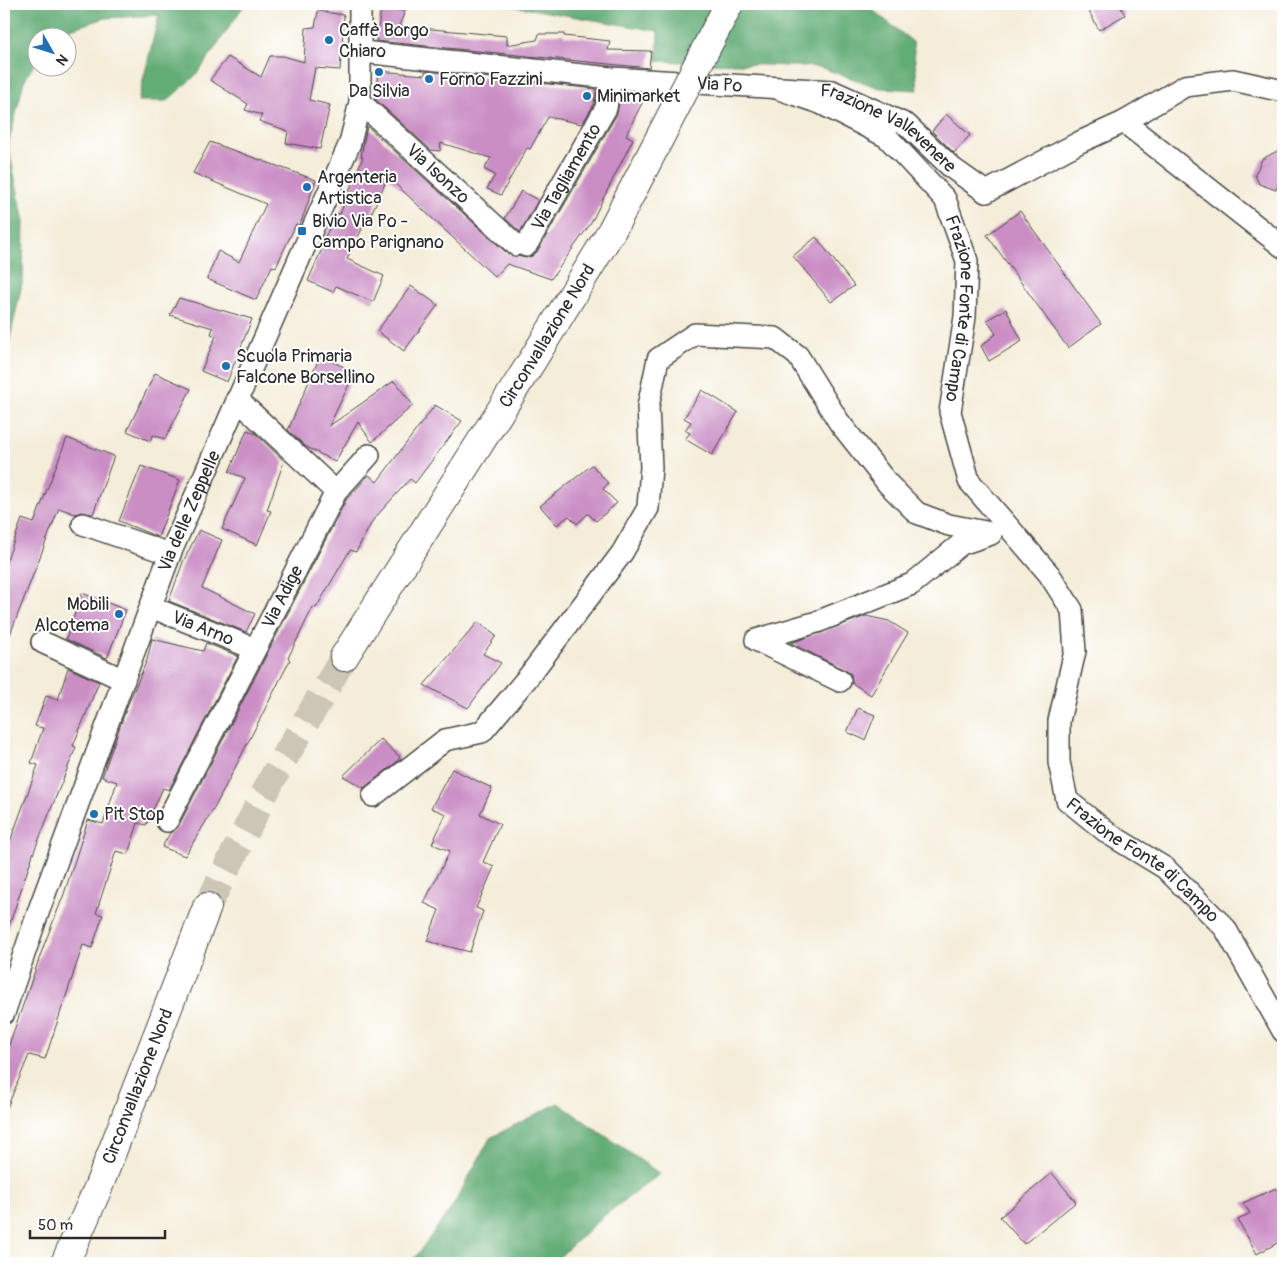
<svg xmlns="http://www.w3.org/2000/svg" width="1287" height="1267" viewBox="0 0 1287 1267" font-family="Pangolin,sans-serif">
  <rect width="100%" height="100%" fill="#fff"/>
  <filter id="ink" filterUnits="userSpaceOnUse"><feTurbulence type="fractalNoise" baseFrequency=".02" numOctaves="2"/><feDisplacementMap in="SourceGraphic" scale="10" xChannelSelector="R" yChannelSelector="G"/><feConvolveMatrix kernelMatrix="1 2 1 2 8 2 1 2 1" color-interpolation-filters="sRGB"/></filter>
  <filter id="wash" filterUnits="userSpaceOnUse"><feTurbulence type="fractalNoise" baseFrequency=".0096" numOctaves="4" result="noise"/><feDisplacementMap in="SourceGraphic" scale="20" xChannelSelector="R" yChannelSelector="G"/><feGaussianBlur stdDeviation="1.12" result="paint"/><feColorMatrix in="noise" values="0 0 0 0 0 0 0 0 0 0 0 0 0 0 0 0 0 1.4 0 .05"/><feComposite in="paint" operator="in"/></filter>
  <g filter="url(#wash)">
    <rect width="100%" height="100%" fill="#f4edd9"/>
    <path fill="#62ac75" stroke="#466c50" d="M 4,4 L 245,4 L 197,74 L 167,101 L 138,101 L 159,15 L 105,18 L 54,34 L 52,37 L 38,38 L 37,60 L 24,81 L 8,146 L 24,221 L 23,279 L 4,366 Z
      M 501,4 L 865,4 L 913,42 L 918,90 L 880,88 L 819,67 L 657,61 L 658,31 Z
      M 558,1103 L 660,1174 L 602,1217 L 553,1263 L 411,1263 L 453,1206 L 490,1138 Z"/>
    <g id="blocks">
      <path fill="#ca8ec5" d="M 1085,4 L 1119,4 L 1125,15 L 1099,30 Z
        M 381,8 L 405,11 L 399,26 L 507,36 L 507,45 L 537,40 L 539,34 L 564,34 L 564,36 L 610,41 L 608,50 L 651,51 L 649,68 L 376,41 Z
        M 318,11 L 344,15 L 340,70 L 315,68 L 309,100 L 330,105 L 320,149 L 286,143 L 288,131 L 259,121 L 262,115 L 245,110 L 248,104 L 210,80 L 228,57 L 261,77 L 270,56 L 283,56 L 304,62 L 306,28 L 315,27 Z
        M 378,71 L 425,75 L 425,71 L 596,89 L 594,104 L 582,124 L 548,117 L 530,149 L 527,148 L 501,195 L 487,189 L 495,175 L 484,169 L 491,158 L 441,143 L 440,151 L 431,150 L 375,99 Z
        M 621,91 L 647,93 L 626,135 L 633,139 L 591,223 L 551,279 L 507,264 L 495,277 L 388,177 L 371,214 L 370,213 L 347,259 L 384,276 L 373,302 L 336,286 L 333,292 L 308,281 L 324,244 L 322,243 L 337,213 L 340,214 L 363,157 L 361,156 L 367,126 L 508,254 L 526,258 L 537,252 L 617,114 Z
        M 946,114 L 970,135 L 954,153 L 932,131 Z
        M 210,142 L 316,180 L 300,225 L 296,224 L 276,267 L 272,266 L 256,300 L 207,279 L 218,251 L 239,262 L 266,204 L 193,173 Z
        M 1283,148 L 1283,176 L 1280,177 L 1276,190 L 1259,184 L 1255,175 L 1262,159 Z
        M 521,191 L 538,200 L 520,232 L 505,218 Z
        M 1020,211 L 1101,324 L 1068,348 L 987,235 Z
        M 816,237 L 854,286 L 831,302 L 793,256 Z
        M 411,286 L 438,305 L 404,351 L 377,331 Z
        M 179,298 L 252,319 L 227,382 L 201,371 L 216,336 L 211,334 L 213,328 L 170,315 Z
        M 1006,309 L 1022,341 L 989,361 L 981,346 L 996,334 L 987,320 Z
        M 320,356 L 355,372 L 329,426 L 394,381 L 413,405 L 372,442 L 358,422 L 335,462 L 305,446 L 288,430 Z
        M 155,373 L 191,389 L 165,439 L 153,435 L 150,441 L 127,431 Z
        M 702,390 L 738,412 L 712,455 L 685,439 L 690,433 L 685,430 L 691,422 L 684,418 Z
        M 435,405 L 462,421 L 415,483 L 410,479 L 373,520 L 356,552 L 350,550 L 316,608 L 313,607 L 288,658 L 290,660 L 216,805 L 185,856 L 162,847 L 170,833 L 178,827 L 346,500 L 369,475 L 377,482 Z
        M 247,430 L 256,434 L 284,461 L 267,510 L 271,511 L 257,545 L 222,529 L 245,478 L 229,472 Z
        M 67,438 L 114,456 L 93,514 L 81,512 L 75,514 L 59,508 L 4,650 L 4,568 L 22,519 L 34,523 Z
        M 592,465 L 608,483 L 603,489 L 617,503 L 596,521 L 588,514 L 577,524 L 569,516 L 557,525 L 540,506 Z
        M 141,466 L 180,480 L 158,537 L 119,521 Z
        M 199,530 L 222,540 L 202,588 L 255,614 L 246,632 L 169,601 L 183,562 Z
        M 82,593 L 126,610 L 107,658 L 66,639 Z
        M 866,616 L 889,621 L 908,633 L 871,695 L 852,683 L 851,674 L 845,670 L 791,643 Z
        M 478,622 L 496,636 L 483,654 L 501,663 L 468,708 L 424,685 Z
        M 152,639 L 203,651 L 206,643 L 238,656 L 169,790 L 163,788 L 146,825 L 138,823 L 128,854 L 116,851 L 96,913 L 103,915 L 92,948 L 83,945 L 45,1059 L 29,1055 L 4,1115 L 4,1059 L 44,945 L 64,894 L 88,820 L 103,824 L 117,782 L 102,777 L 128,704 L 147,660 Z
        M 68,668 L 99,682 L 73,746 L 76,747 L 33,854 L 6,935 L 4,935 L 4,846 L 8,847 L 38,765 L 31,763 L 43,728 L 35,726 L 46,696 L 58,700 Z
        M 858,708 L 875,715 L 865,740 L 847,732 Z
        M 381,739 L 400,757 L 397,762 L 364,788 L 343,776 Z
        M 452,769 L 492,788 L 480,814 L 500,824 L 483,862 L 494,867 L 476,908 L 483,911 L 470,952 L 427,941 L 439,910 L 424,903 L 450,851 L 432,844 L 446,814 L 431,808 Z
        M 1052,1173 L 1076,1202 L 1024,1244 L 1000,1217 Z
        M 1276,1188 L 1283,1201 L 1283,1240 L 1257,1254 L 1238,1220 L 1250,1213 L 1243,1203 Z"/>
    </g>
  </g>
  <g filter="url(#ink)">
    <use href="#blocks" fill-opacity="0" stroke="#494845" stroke-width="1"/>
    <g fill="none" stroke-linecap="round" stroke-linejoin="round">
      <path stroke="#ccc6b6" stroke-width="28" stroke-dasharray="28 14" stroke-linecap="butt" d="M 207,907 L 272,779 L 344,657"/>
      <g stroke="#494845" stroke-width="24">
        <g id="minor">
          <path id="s1" d="M 362,52 L 611,78 L 832,91 L 907,125 L 952,168 L 986,192"/>
          <path id="s2" d="M 779,89 L 820,103 L 887,137 L 945,199 L 967,261 L 965,317 L 950,412 L 969,481 L 1049,574 L 1072,610 L 1075,651 L 1059,721 L 1059,762 L 1067,800 L 1109,834 L 1165,868 L 1225,928 L 1283,1031"/>
          <path id="s3" d="M 360,102 L 516,245"/>
          <path d="M 1124,122 L 1283,247"/>
          <path d="M 986,192 L 1080,142 L 1124,122 L 1185,86 L 1233,80 L 1283,91"/>
          <path id="s4" d="M 526,246 L 606,108 L 611,78"/>
          <path d="M 336,492 L 369,455"/>
          <path d="M 83,524 L 170,554"/>
          <path id="s5" d="M 151,607 L 255,649"/>
          <path d="M 42,642 L 124,680"/>
          <path d="M 840,681 L 756,640 L 817,622 L 912,584 L 961,544 L 991,534"/>
          <path d="M 373,796 L 445,740 L 482,732 L 529,676 L 622,553 L 648,508 L 651,467 L 648,407 L 658,359 L 695,334 L 775,338 L 798,356 L 839,422 L 888,484 L 917,513 L 949,525 L 991,533"/>
          <path id="s6" d="M 167,821 L 336,492 L 237,399"/>
          <path id="s7" d="M 4,1013 L 40,907 L 170,554 L 350,143 L 360,102 L 360,4"/>
        </g>
      </g>
      <g stroke="#494845" stroke-width="30">
        <g id="major">
          <path id="s8" d="M 344,657 L 532,361 L 612,230"/>
          <path id="s9" d="M 65,1263 L 98,1188 L 207,907"/>
        </g>
      </g>
      <use href="#minor" stroke="#fff" stroke-width="21"/>
      <use href="#major" stroke="#fff" stroke-width="28"/>
      <g stroke="#494845" stroke-width="30" stroke-linecap="butt">
        <path id="major-bridge" d="M 612,230 L 729,4"/>
      </g>
      <use href="#major-bridge" stroke="#fff" stroke-width="28"/>
    </g>
  </g>
  <g fill="#1f6fb2" stroke="#fff" stroke-width="2">
    <circle cx="329" cy="40" r="5"/>
    <circle cx="379" cy="72" r="5"/>
    <circle cx="429" cy="79" r="5"/>
    <circle cx="587" cy="96" r="5"/>
    <circle cx="307" cy="187" r="5"/>
    <rect x="297" y="226" width="10" height="10" rx="2.5"/>
    <circle cx="226" cy="366" r="5"/>
    <circle cx="119" cy="614" r="5"/>
    <circle cx="94" cy="814" r="5"/>
  </g>
  <g text-anchor="middle" stroke-width="4" stroke-linejoin="round" paint-order="stroke">
    <g font-size="18" fill="#2b2b2b" stroke="#fff" text-anchor="start">
      <text x="339" y="36">Caffè Borgo<tspan x="339" dy="21">Chiaro</tspan></text>
      <text x="439" y="85">Forno Fazzini</text>
      <text x="379" y="97" text-anchor="middle">Da Silvia</text>
      <text x="597" y="102">Minimarket</text>
      <text x="317" y="183">Argenteria<tspan x="317" dy="21">Artistica</tspan></text>
      <text x="312" y="227">Bivio Via Po -<tspan x="312" dy="21">Campo Parignano</tspan></text>
      <text x="236" y="362">Scuola Primaria<tspan x="236" dy="21">Falcone Borsellino</tspan></text>
      <text x="109" y="610" text-anchor="end">Mobili<tspan x="109" dy="21">Alcotema</tspan></text>
      <text x="104" y="820">Pit Stop</text>
    </g>
    <g font-size="18" fill="#2b2b2b" stroke="#fff">
      <text dy="6" stroke="none"><textPath href="#s1" startOffset="359">Via Po</textPath></text>
      <text dy="6" stroke="none"><textPath href="#s1" startOffset="539">Frazione Vallevenere</textPath></text>
      <text dy="6" stroke="none"><textPath href="#s3" startOffset="106">Via Isonzo</textPath></text>
      <text dy="6" stroke="none"><textPath href="#s4" startOffset="80">Via Tagliamento</textPath></text>
      <text dy="6" stroke="none"><textPath href="#s2" startOffset="316">Frazione Fonte di Campo</textPath></text>
      <text dy="6" stroke="none"><textPath href="#s8" startOffset="380">Circonvallazione Nord</textPath></text>
      <text dy="6" stroke="none"><textPath href="#s7" startOffset="535">Via delle Zeppelle</textPath></text>
      <text dy="6" stroke="none"><textPath href="#s6" startOffset="252">Via Adige</textPath></text>
      <text dy="6" stroke="none"><textPath href="#s5" startOffset="56">Via Arno</textPath></text>
      <text dy="6" stroke="none"><textPath href="#s2" startOffset="948">Frazione Fonte di Campo</textPath></text>
      <text dy="6" stroke="none"><textPath href="#s9" startOffset="191">Circonvallazione Nord</textPath></text>
    </g>
  </g>
  <rect width="1287" height="1267" fill="none" stroke="#fff" stroke-width="20"/>
  <g transform="translate(52 52) rotate(129)"><circle r="24" fill="#ffffff" stroke="#aaaaaa"/>
  <path d="M0-4L9 19L0 12L-9 19Z" fill="#1f6fb2"/>
  <text y="-8" font-size="14" font-weight="bold" text-anchor="middle" fill="#2b2b2b">N</text>
  </g>
  <path d="M30 1230v8h135v-8" fill="none" stroke="#2b2b2b" stroke-width="2.5"/>
  <text x="38" y="1230" font-size="15" fill="#2b2b2b" stroke="#ffffff" stroke-width="4" paint-order="stroke">50 m</text>
</svg>
